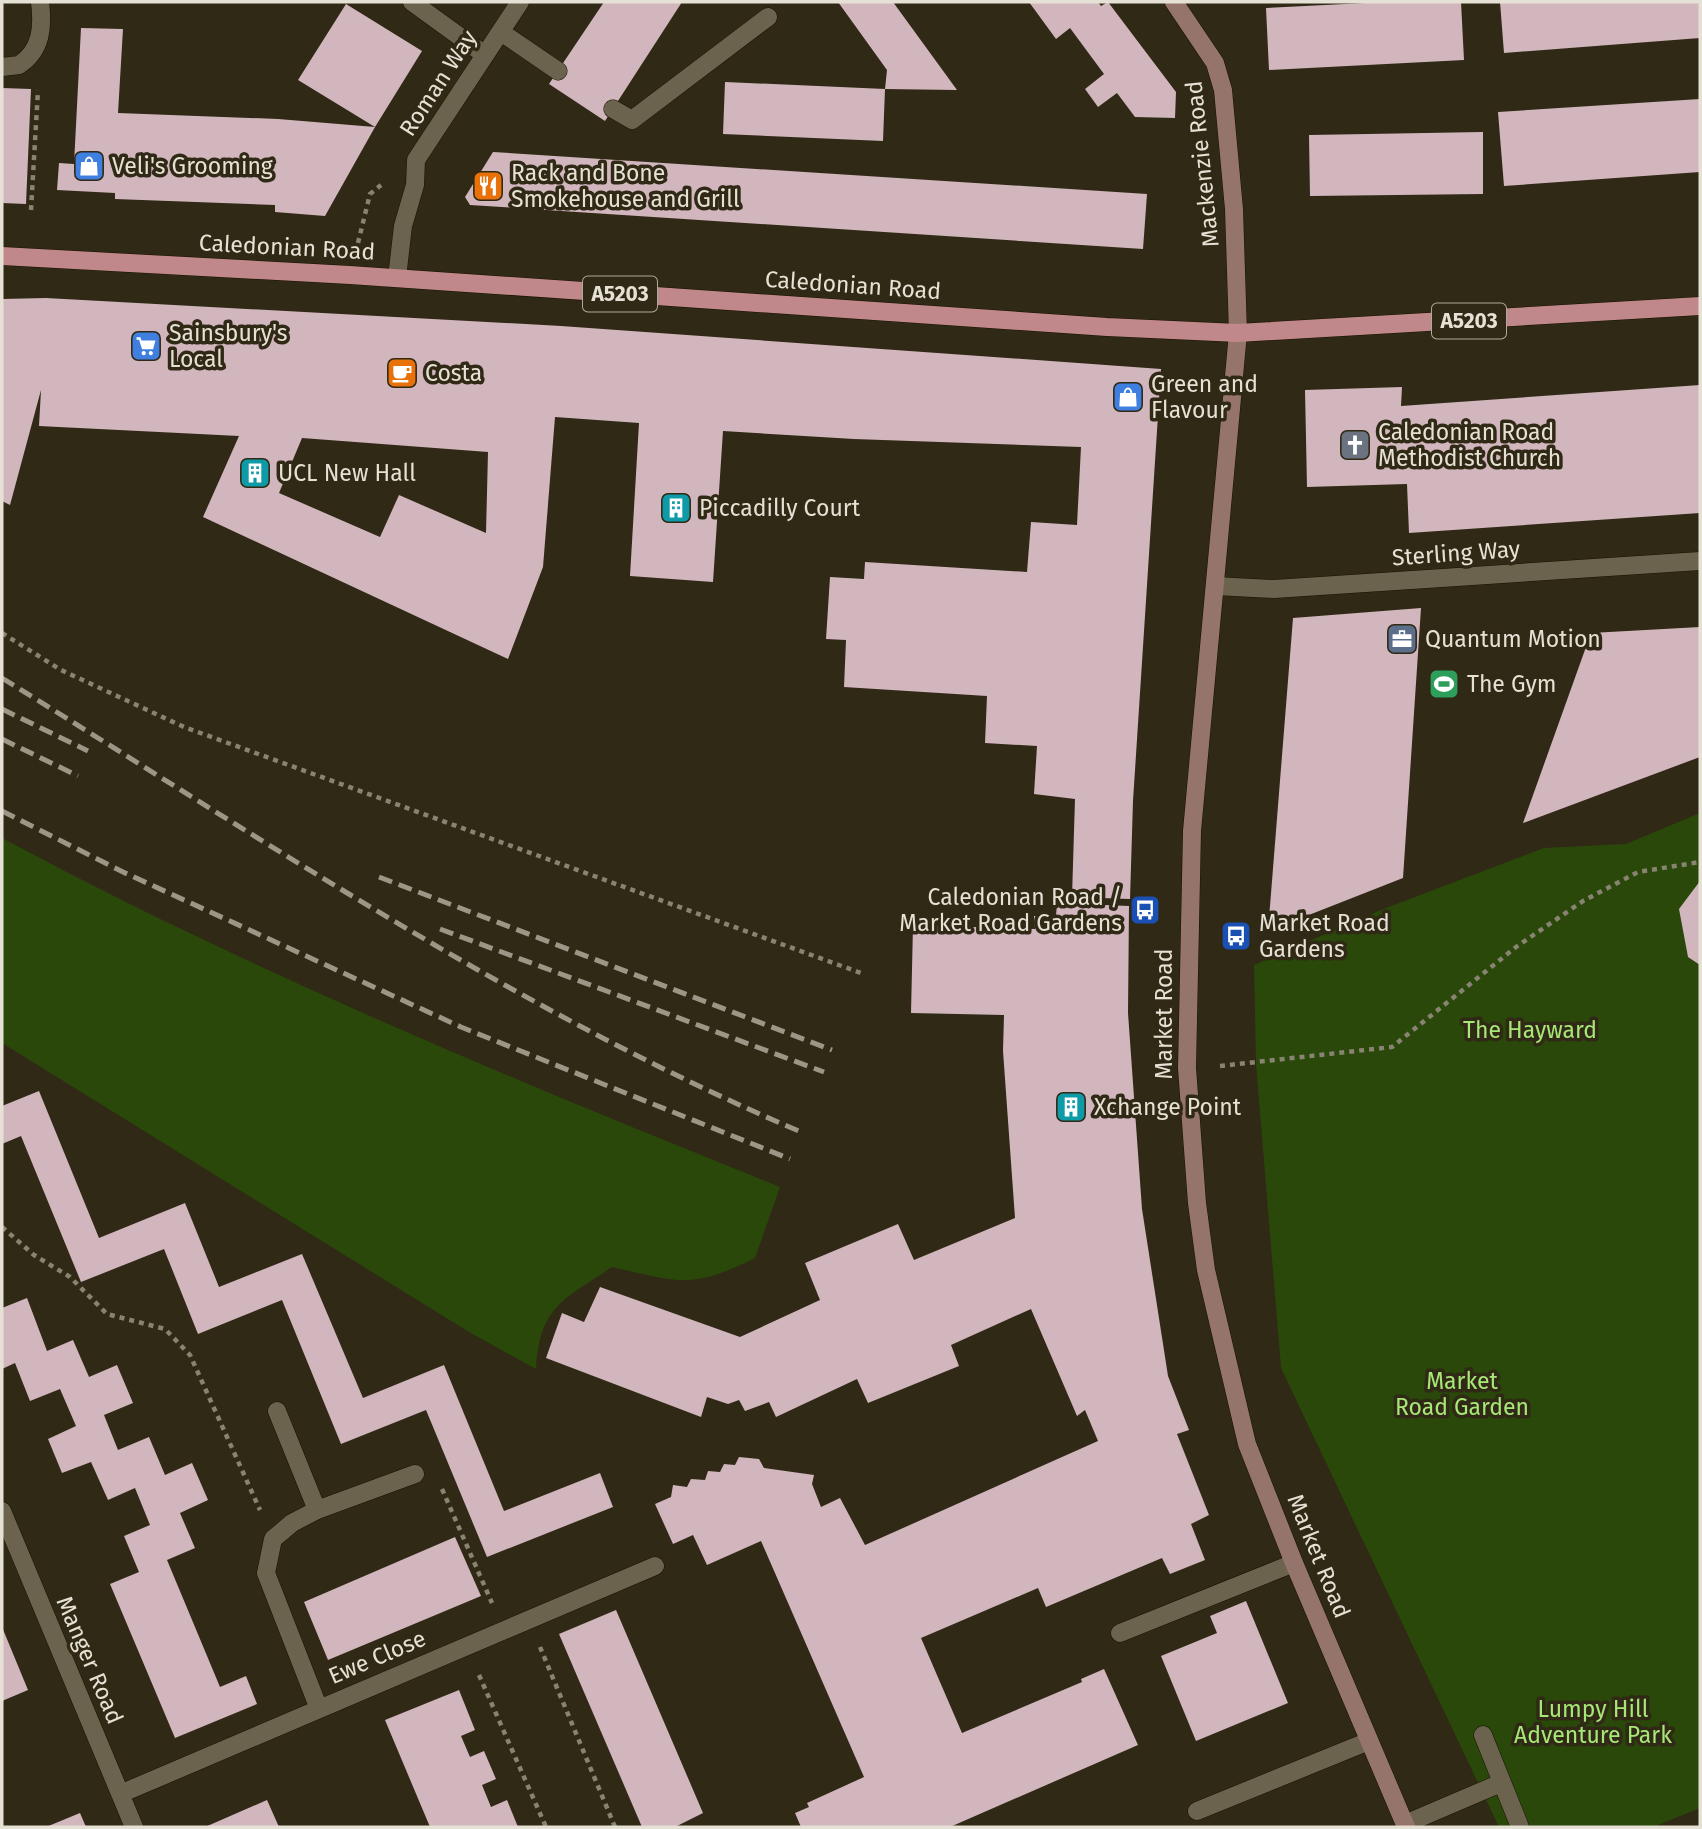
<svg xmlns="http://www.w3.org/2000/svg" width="1702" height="1829" viewBox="0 0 1702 1829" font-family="'Fira Sans',sans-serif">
  <rect width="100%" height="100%" fill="#302915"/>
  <path fill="#29480a" d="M 1700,813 L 1700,1808 L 1653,1827 L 1499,1827 L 1281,1368 L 1256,1064 L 1254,965 L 1381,910 L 1544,848 L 1626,844 Z
    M 2,838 C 252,972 516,1081 780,1187 L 755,1258 C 690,1290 679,1282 612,1267 C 564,1300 540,1305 536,1369 L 469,1332 L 2,1043 Z"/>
  <path fill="#d2b6be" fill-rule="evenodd" d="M 604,2 L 682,2 L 605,121 L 549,84 Z
    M 838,2 L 893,2 L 957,90 L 885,89 L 887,70 Z
    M 1029,2 L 1098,2 L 1101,6 L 1108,2 L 1176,92 L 1175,118 L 1135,117 L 1117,93 L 1098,107 L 1085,89 L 1104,74 L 1070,28 L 1056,39 Z
    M 1385,2 L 1461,2 L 1464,60 L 1269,70 L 1266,8 Z
    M 1500,2 L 1700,2 L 1700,38 L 1504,53 Z
    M 346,4 L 422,51 L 375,127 L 298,80 Z
    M 81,28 L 123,29 L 118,113 L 278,119 L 375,127 L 325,216 L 275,212 L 275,205 L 115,199 L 115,193 L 57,190 L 59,163 L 74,164 Z
    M 725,82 L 885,89 L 883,141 L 723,134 Z
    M 2,88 L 31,89 L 26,204 L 2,203 Z
    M 1700,99 L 1700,172 L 1504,186 L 1498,112 Z
    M 1483,132 L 1483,194 L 1310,196 L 1309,135 Z
    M 493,152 L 1147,194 L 1143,249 L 470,205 L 465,197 Z
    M 46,298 L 561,326 L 1161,369 L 1133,801 L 1130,899 L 1072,897 L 1075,799 L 1034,794 L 1037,746 L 985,743 L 987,696 L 844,687 L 846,640 L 826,639 L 830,577 L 864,579 L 865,562 L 1027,572 L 1031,522 L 1077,525 L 1081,447 L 854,439 L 723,431 L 713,582 L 630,576 L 639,423 L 555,417 L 543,567 L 508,659 L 203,517 L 239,436 L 39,426 L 41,390 L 10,505 L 2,501 L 2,299 ZM 302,438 L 488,452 L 486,533 L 399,495 L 380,537 L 279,493 Z
    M 1700,385 L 1700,513 L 1409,533 L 1407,484 L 1307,487 L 1305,390 L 1402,387 L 1401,406 Z
    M 1421,608 L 1403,878 L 1268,931 L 1293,618 Z
    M 1700,627 L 1700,757 L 1523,823 L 1591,633 Z
    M 1700,881 L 1700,965 L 1688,957 L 1679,909 Z
    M 1057,903 L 1129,906 L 1128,1013 L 1142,1209 L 1168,1376 L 1189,1430 L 1177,1434 L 1209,1515 L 1191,1524 L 1205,1560 L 1170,1574 L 1162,1558 L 1046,1607 L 1038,1588 L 921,1638 L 962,1733 L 1082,1682 L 1081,1679 L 1104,1669 L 1138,1745 L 950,1827 L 801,1827 L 795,1813 L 809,1807 L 807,1803 L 864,1777 L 761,1541 L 707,1565 L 693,1535 L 673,1544 L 655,1504 L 671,1497 L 673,1485 L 687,1487 L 691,1479 L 705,1480 L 708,1471 L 720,1472 L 724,1464 L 735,1465 L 739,1457 L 759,1459 L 764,1468 L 814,1475 L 812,1484 L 821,1507 L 840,1498 L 865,1545 L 1098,1441 L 1085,1410 L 1077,1416 L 1031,1309 L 951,1345 L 959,1366 L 868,1403 L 857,1379 L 776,1417 L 769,1402 L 745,1411 L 739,1400 L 728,1404 L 707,1397 L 701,1417 L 546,1358 L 562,1313 L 584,1322 L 600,1287 L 740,1337 L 820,1300 L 805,1263 L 898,1224 L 914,1260 L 1015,1218 L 1003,1051 L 1004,1015 L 911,1013 L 913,925 L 1035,929 L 1034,916 L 1056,916 Z
    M 39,1091 L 99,1238 L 185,1203 L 219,1287 L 302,1254 L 363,1398 L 444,1365 L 504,1511 L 600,1473 L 613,1507 L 487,1557 L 426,1410 L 341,1444 L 282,1300 L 198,1334 L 164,1249 L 81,1282 L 21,1136 L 2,1144 L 2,1106 Z
    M 27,1298 L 47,1351 L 73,1340 L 89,1377 L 117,1365 L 133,1403 L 104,1415 L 118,1450 L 149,1437 L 165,1475 L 192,1463 L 208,1500 L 180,1513 L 195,1548 L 167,1560 L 220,1687 L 246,1676 L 257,1704 L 175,1738 L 110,1584 L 139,1572 L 124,1536 L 150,1525 L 135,1488 L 108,1500 L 91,1462 L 62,1473 L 48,1439 L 76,1426 L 60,1389 L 30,1401 L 15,1363 L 2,1369 L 2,1308 Z
    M 455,1537 L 481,1596 L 328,1660 L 304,1602 Z
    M 1246,1601 L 1288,1703 L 1196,1741 L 1161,1656 L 1217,1633 L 1210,1616 Z
    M 616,1610 L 703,1813 L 675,1827 L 642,1827 L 559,1634 Z
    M 2,1627 L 28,1690 L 2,1701 Z
    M 459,1690 L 475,1730 L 461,1736 L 470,1757 L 484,1751 L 496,1779 L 482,1785 L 491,1807 L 507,1800 L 518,1827 L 430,1827 L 385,1720 Z
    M 267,1800 L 279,1827 L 205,1827 Z
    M 80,1813 L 86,1827 L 46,1827 Z"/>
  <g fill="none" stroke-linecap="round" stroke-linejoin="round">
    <g stroke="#181201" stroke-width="19">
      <path id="lane" d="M 501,32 L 558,71
        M 613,109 L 632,120 L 768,17
        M 277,1411 L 317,1510
        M 1120,1633 L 1294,1563
        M 1483,1735 L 1520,1827
        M 1405,1824 L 1501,1783"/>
    </g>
    <g stroke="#181201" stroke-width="19">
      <path id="street" d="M 412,2 L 485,55
        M 2,67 L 19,65 C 42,50 43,26 40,2
        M 397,278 L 403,226 L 415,185 L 416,160 L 520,2
        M 1215,586 L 1274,589 L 1700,561
        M 2,1511 L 134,1827
        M 319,1709 L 266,1573 L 273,1539 L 292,1523 L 317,1510 L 415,1474
        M 120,1794 L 655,1566
        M 1197,1811 L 1369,1741"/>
    </g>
    <g stroke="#181201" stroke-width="19">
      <path id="secondary" d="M 1174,2 L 1215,63 L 1223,90 L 1234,209 L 1238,333 L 1192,831 L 1187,1068 L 1197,1203 L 1206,1270 L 1247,1444 L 1294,1563 L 1406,1827"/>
    </g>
    <g stroke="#181201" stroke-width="19">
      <path id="primary" d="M 2,256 L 350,275 L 1107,327 L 1238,333 L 1700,306"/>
    </g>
    <path stroke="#898372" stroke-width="4.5" stroke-dasharray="5 5" stroke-linecap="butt" d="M 31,210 L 38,90
      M 358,243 L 370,194 L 381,185
      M 2,633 L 61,670 L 184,727 L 861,973
      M 1220,1066 L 1392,1047 L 1516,947 L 1583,901 L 1638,872 L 1700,862
      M 2,1227 L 34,1255 L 70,1277 L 107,1314 L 165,1329 L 190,1355 L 260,1510
      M 442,1489 L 492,1603
      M 540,1647 L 615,1827
      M 479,1675 L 546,1827"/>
    <use href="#lane" stroke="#6b634d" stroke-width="18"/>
    <use href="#street" stroke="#6b634d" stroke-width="18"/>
    <use href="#secondary" stroke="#95756b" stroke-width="18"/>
    <use href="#primary" stroke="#c0888a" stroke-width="18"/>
    <path stroke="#9c9686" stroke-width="5" stroke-dasharray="14 7" stroke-linecap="butt" d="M 2,678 C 262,839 518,1012 801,1132
      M 2,709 L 88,751
      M 2,739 L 78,776
      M 2,811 L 123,872 L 461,1027 L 790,1159
      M 379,877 L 832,1050
      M 440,929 L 824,1072"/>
  </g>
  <defs>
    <g id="shop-square" transform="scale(1.575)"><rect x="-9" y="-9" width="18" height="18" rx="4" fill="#3f7fe0" stroke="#302915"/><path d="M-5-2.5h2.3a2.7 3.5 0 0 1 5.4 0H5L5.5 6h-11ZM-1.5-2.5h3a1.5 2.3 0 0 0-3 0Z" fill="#fff"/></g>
    <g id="restaurant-square" transform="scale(1.575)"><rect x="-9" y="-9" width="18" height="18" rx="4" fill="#e8710a" stroke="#302915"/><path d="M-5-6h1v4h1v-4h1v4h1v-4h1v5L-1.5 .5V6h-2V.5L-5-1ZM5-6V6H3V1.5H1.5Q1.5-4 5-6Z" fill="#fff"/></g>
    <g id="supermarket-square" transform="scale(1.575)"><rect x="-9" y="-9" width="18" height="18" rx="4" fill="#3f7fe0" stroke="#302915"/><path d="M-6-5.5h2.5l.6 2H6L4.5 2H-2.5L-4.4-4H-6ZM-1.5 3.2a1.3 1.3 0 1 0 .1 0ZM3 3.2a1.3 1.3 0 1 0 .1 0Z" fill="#fff"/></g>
    <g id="cafe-square" transform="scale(1.575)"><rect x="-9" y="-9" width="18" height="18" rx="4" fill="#e8710a" stroke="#302915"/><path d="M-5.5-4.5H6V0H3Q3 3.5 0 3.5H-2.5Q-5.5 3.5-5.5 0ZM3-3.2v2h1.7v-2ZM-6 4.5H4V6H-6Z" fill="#fff"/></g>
    <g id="church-square" transform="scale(1.575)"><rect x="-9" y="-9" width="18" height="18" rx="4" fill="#6b7280" stroke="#302915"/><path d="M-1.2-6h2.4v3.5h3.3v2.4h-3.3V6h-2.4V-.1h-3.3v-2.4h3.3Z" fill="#fff"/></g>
    <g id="building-square" transform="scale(1.575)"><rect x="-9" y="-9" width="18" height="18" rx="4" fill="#0f9aa8" stroke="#302915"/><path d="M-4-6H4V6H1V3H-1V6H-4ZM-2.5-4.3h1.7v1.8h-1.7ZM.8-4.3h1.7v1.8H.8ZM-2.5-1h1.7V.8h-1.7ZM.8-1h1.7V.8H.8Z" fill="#fff"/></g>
    <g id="office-square" transform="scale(1.575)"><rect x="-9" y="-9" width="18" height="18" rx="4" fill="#5c6f8a" stroke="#302915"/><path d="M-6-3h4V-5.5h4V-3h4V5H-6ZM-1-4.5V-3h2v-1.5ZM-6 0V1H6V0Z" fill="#fff"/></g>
    <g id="stadium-square" transform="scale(1.575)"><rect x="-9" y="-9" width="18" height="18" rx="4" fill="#2e9e5b" stroke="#302915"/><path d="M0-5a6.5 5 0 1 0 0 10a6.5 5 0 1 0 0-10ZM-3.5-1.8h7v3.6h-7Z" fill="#fff"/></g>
    <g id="bus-square" transform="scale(1.575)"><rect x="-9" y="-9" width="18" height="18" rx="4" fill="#1a4fb4" stroke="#302915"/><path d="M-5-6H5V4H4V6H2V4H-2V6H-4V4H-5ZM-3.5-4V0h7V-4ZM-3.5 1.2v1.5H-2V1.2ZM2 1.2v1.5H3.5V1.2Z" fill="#fff"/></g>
  </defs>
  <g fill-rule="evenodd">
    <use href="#shop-square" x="89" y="166"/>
    <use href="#restaurant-square" x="488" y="186"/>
    <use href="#supermarket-square" x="146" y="346"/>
    <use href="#cafe-square" x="402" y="373"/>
    <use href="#shop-square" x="1128" y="397"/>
    <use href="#church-square" x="1355" y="445"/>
    <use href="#building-square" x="255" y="473"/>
    <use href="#building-square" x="676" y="508"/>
    <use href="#office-square" x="1402" y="639"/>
    <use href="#stadium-square" x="1444" y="684"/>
    <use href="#bus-square" x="1145" y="910"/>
    <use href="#bus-square" x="1236" y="936"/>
    <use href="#building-square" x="1071" y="1107"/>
  </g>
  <g text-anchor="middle" stroke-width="7" stroke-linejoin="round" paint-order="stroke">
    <g fill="#302915" stroke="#afaa9b" stroke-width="2">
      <rect x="583" y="276.5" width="74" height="35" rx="5"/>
      <rect x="1432" y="303.5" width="74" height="35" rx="5"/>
    </g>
    <g font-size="21" font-weight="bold" fill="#e6e1d5">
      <text x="620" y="301">A5203</text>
      <text x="1469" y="328">A5203</text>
    </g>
    <g font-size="23" fill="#e6e1d5" stroke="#302915">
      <text transform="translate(438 83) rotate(-57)" y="8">Roman Way</text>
      <text transform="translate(1202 164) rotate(-96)" y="8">Mackenzie Road</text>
      <text transform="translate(287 247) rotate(3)" y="8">Caledonian Road</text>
      <text transform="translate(853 285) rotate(4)" y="8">Caledonian Road</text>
      <text transform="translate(1456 553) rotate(-4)" y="8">Sterling Way</text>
      <text transform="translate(1164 1014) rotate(-90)" y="8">Market Road</text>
      <text transform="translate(1319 1556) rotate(68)" y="8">Market Road</text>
      <text transform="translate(377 1657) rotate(-23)" y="8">Ewe Close</text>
      <text transform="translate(90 1660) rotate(67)" y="8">Manger Road</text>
    </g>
    <g font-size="23" fill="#e6e1d5" stroke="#302915" text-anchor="start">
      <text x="112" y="174">Veli's Grooming</text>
      <text x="511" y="181">Rack and Bone<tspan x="511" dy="26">Smokehouse and Grill</tspan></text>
      <text x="169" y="341">Sainsbury's<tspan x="169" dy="26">Local</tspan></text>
      <text x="425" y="381">Costa</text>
      <text x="1151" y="392">Green and<tspan x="1151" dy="26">Flavour</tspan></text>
      <text x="1378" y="440">Caledonian Road<tspan x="1378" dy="26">Methodist Church</tspan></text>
      <text x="278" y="481">UCL New Hall</text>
      <text x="699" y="516">Piccadilly Court</text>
      <text x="1425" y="647">Quantum Motion</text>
      <text x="1467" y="692">The Gym</text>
      <text x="1122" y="905" text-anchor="end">Caledonian Road /<tspan x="1122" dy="26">Market Road Gardens</tspan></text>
      <text x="1259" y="931">Market Road<tspan x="1259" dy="26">Gardens</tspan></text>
      <text x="1094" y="1115">Xchange Point</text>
    </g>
    <g font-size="23" fill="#a7e777" stroke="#302915">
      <text x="1530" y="1038">The Hayward</text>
      <text x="1462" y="1389">Market<tspan x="1462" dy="26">Road Garden</tspan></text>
      <text x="1593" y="1717">Lumpy Hill<tspan x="1593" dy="26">Adventure Park</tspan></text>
    </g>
  </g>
  <rect width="1702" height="1829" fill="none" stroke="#e6e1d5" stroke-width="7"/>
</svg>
